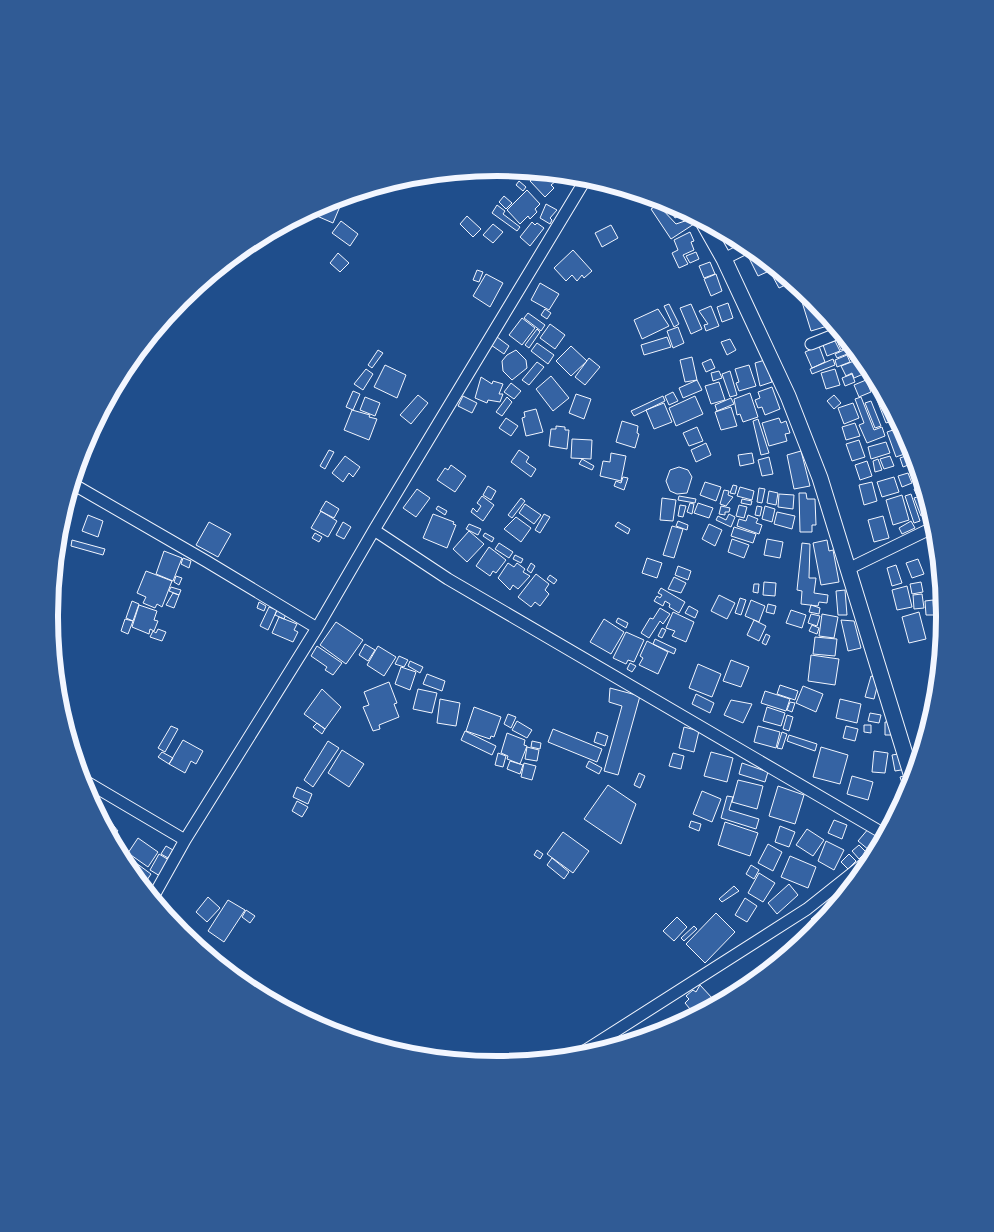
<svg xmlns="http://www.w3.org/2000/svg" width="994" height="1232" viewBox="0 0 994 1232" font-family="'Work Sans',sans-serif">
  <rect width="100%" height="100%" fill="#1f4e8c"/>
  <path fill="#3563a3" stroke="#f2f6ff" d="M 540,172 L 548,173 L 556,181 L 551,185 L 554,188 L 545,197 L 530,181 Z
    M 519,181 L 526,187 L 523,191 L 516,185 Z
    M 527,190 L 540,204 L 535,209 L 537,212 L 530,219 L 528,216 L 520,224 L 507,210 Z
    M 504,196 L 512,203 L 506,209 L 499,202 Z
    M 332,200 L 341,204 L 333,223 L 310,213 L 311,210 Z
    M 665,201 L 669,202 L 686,212 L 675,218 Z
    M 662,202 L 665,207 L 662,209 L 676,224 L 685,221 L 684,219 L 689,216 L 694,224 L 671,239 L 651,209 Z
    M 546,204 L 557,210 L 550,218 L 552,220 L 550,224 L 540,218 Z
    M 497,205 L 505,211 L 503,214 L 520,227 L 517,231 L 492,213 Z
    M 467,216 L 481,229 L 473,237 L 460,224 Z
    M 341,221 L 358,234 L 350,246 L 332,233 Z
    M 532,222 L 535,225 L 537,223 L 544,228 L 530,246 L 520,237 Z
    M 493,224 L 503,232 L 493,243 L 483,235 Z
    M 611,225 L 618,238 L 602,247 L 595,233 Z
    M 690,232 L 694,241 L 691,242 L 694,250 L 683,255 L 688,264 L 679,268 L 672,253 L 678,250 L 674,240 Z
    M 573,250 L 592,271 L 584,278 L 582,275 L 577,281 L 572,275 L 566,281 L 554,268 Z
    M 755,250 L 776,268 L 758,276 L 747,254 Z
    M 696,252 L 699,259 L 690,263 L 686,256 Z
    M 338,253 L 349,263 L 340,272 L 330,263 Z
    M 710,262 L 715,274 L 704,278 L 699,266 Z
    M 477,270 L 483,272 L 479,282 L 473,280 Z
    M 780,271 L 792,282 L 779,288 L 772,275 Z
    M 486,274 L 503,283 L 490,307 L 473,296 Z
    M 716,274 L 722,291 L 711,296 L 704,279 Z
    M 540,283 L 559,294 L 549,310 L 531,300 Z
    M 813,299 L 814,299 L 834,324 L 811,331 L 802,302 Z
    M 728,303 L 733,318 L 722,322 L 717,307 Z
    M 669,304 L 679,324 L 674,327 L 664,306 Z
    M 691,304 L 702,329 L 691,334 L 680,308 Z
    M 711,306 L 719,326 L 706,331 L 704,325 L 708,324 L 699,311 Z
    M 545,309 L 551,313 L 547,319 L 541,315 Z
    M 658,309 L 669,326 L 642,339 L 634,320 Z
    M 528,313 L 545,325 L 541,331 L 524,318 Z
    M 522,318 L 535,328 L 522,345 L 509,335 Z
    M 550,324 L 565,335 L 555,349 L 540,338 Z
    M 678,327 L 684,343 L 673,348 L 667,331 Z
    M 537,329 L 540,332 L 529,348 L 525,345 Z
    M 497,337 L 509,346 L 504,354 L 491,345 Z
    M 667,337 L 671,347 L 644,355 L 641,345 Z
    M 845,337 L 851,346 L 841,350 L 837,341 Z
    M 730,339 L 736,350 L 727,355 L 721,342 Z
    M 835,341 L 840,351 L 827,356 L 823,345 Z
    M 537,343 L 554,355 L 548,364 L 531,351 Z
    M 571,346 L 587,361 L 571,376 L 556,361 Z
    M 819,346 L 825,362 L 812,368 L 805,352 Z
    M 853,346 L 855,351 L 837,358 L 835,354 Z
    M 378,350 L 383,353 L 372,368 L 368,365 Z
    M 516,350 L 526,360 L 527,368 L 512,380 L 503,371 L 502,361 L 507,355 Z
    M 856,352 L 858,357 L 851,360 L 849,355 Z
    M 847,355 L 850,362 L 837,367 L 835,360 Z
    M 692,357 L 697,380 L 685,382 L 680,360 Z
    M 589,358 L 600,367 L 585,385 L 575,377 Z
    M 862,358 L 868,372 L 854,378 L 852,373 L 846,376 L 841,366 Z
    M 711,359 L 715,368 L 706,372 L 702,363 Z
    M 833,359 L 835,365 L 812,374 L 810,369 Z
    M 765,360 L 772,382 L 760,386 L 755,363 Z
    M 537,362 L 544,367 L 529,385 L 522,380 Z
    M 865,363 L 870,367 L 877,381 L 873,383 Z
    M 385,365 L 406,375 L 397,398 L 374,387 Z
    M 749,365 L 756,386 L 739,391 L 736,383 L 739,382 L 735,369 Z
    M 366,369 L 373,374 L 363,390 L 354,384 Z
    M 835,369 L 840,385 L 826,389 L 821,373 Z
    M 719,371 L 722,378 L 713,381 L 711,373 Z
    M 730,371 L 737,395 L 730,397 L 722,374 Z
    M 852,374 L 855,382 L 845,386 L 842,378 Z
    M 551,376 L 569,398 L 553,411 L 536,389 Z
    M 481,377 L 492,384 L 493,381 L 503,384 L 499,394 L 503,394 L 500,402 L 488,400 L 487,403 L 475,398 Z
    M 697,380 L 702,390 L 683,398 L 679,388 Z
    M 866,380 L 871,392 L 859,397 L 854,385 Z
    M 719,382 L 725,400 L 711,404 L 705,386 Z
    M 511,383 L 521,391 L 514,399 L 504,392 Z
    M 772,387 L 780,409 L 765,415 L 762,407 L 758,408 L 755,400 L 760,398 L 758,392 Z
    M 353,391 L 360,394 L 353,410 L 346,407 Z
    M 673,392 L 678,401 L 669,405 L 665,396 Z
    M 750,393 L 758,417 L 743,422 L 740,414 L 737,415 L 734,399 Z
    M 576,394 L 591,399 L 584,419 L 569,413 Z
    M 418,395 L 428,403 L 411,424 L 400,415 Z
    M 834,395 L 841,403 L 834,409 L 827,401 Z
    M 463,396 L 477,403 L 472,413 L 458,406 Z
    M 663,396 L 665,401 L 634,416 L 631,411 Z
    M 695,396 L 703,414 L 676,426 L 669,408 Z
    M 365,397 L 380,403 L 375,416 L 360,410 Z
    M 507,397 L 512,402 L 502,416 L 496,412 Z
    M 861,397 L 874,430 L 882,427 L 885,436 L 867,443 L 859,425 L 864,423 L 855,399 Z
    M 886,397 L 897,419 L 886,423 L 877,400 Z
    M 731,398 L 734,404 L 717,411 L 715,405 Z
    M 871,401 L 881,426 L 875,428 L 865,403 Z
    M 664,403 L 672,422 L 654,429 L 646,410 Z
    M 853,403 L 859,418 L 844,424 L 838,408 Z
    M 731,407 L 737,426 L 721,430 L 715,412 Z
    M 536,409 L 543,432 L 526,436 L 522,418 L 525,417 L 524,412 Z
    M 352,410 L 370,415 L 369,417 L 377,419 L 369,440 L 344,430 Z
    M 506,418 L 518,426 L 511,436 L 499,428 Z
    M 779,418 L 781,423 L 786,421 L 790,433 L 785,434 L 787,441 L 769,446 L 762,423 Z
    M 758,419 L 769,453 L 761,455 L 753,421 Z
    M 622,421 L 638,426 L 637,433 L 639,434 L 635,448 L 616,442 Z
    M 855,423 L 860,436 L 846,440 L 842,427 Z
    M 556,426 L 565,427 L 565,430 L 569,430 L 567,449 L 549,446 L 551,429 L 556,429 Z
    M 697,427 L 703,441 L 689,446 L 683,433 Z
    M 902,427 L 913,451 L 896,457 L 887,432 Z
    M 572,439 L 592,440 L 591,459 L 571,458 Z
    M 859,440 L 865,457 L 852,461 L 846,444 Z
    M 886,442 L 890,453 L 871,459 L 868,447 Z
    M 706,443 L 711,455 L 696,462 L 691,450 Z
    M 329,450 L 334,452 L 325,469 L 320,466 Z
    M 519,450 L 529,457 L 526,462 L 536,469 L 531,477 L 511,462 Z
    M 801,451 L 810,486 L 794,489 L 787,455 Z
    M 611,453 L 626,456 L 621,481 L 600,476 L 603,461 L 610,462 Z
    M 752,453 L 754,463 L 740,466 L 738,455 Z
    M 914,453 L 916,462 L 903,467 L 900,458 Z
    M 345,456 L 360,467 L 353,477 L 349,473 L 343,482 L 332,473 Z
    M 890,456 L 894,466 L 884,469 L 880,459 Z
    M 769,457 L 773,474 L 762,476 L 758,460 Z
    M 582,459 L 594,466 L 592,470 L 579,464 Z
    M 878,459 L 882,470 L 875,472 L 873,461 Z
    M 867,461 L 872,476 L 860,480 L 855,465 Z
    M 451,465 L 466,476 L 455,492 L 437,480 L 445,468 L 448,470 Z
    M 679,467 L 688,470 L 692,477 L 687,493 L 677,494 L 670,491 L 666,481 L 670,470 Z
    M 908,473 L 912,483 L 902,487 L 898,476 Z
    M 623,477 L 628,478 L 624,490 L 614,486 L 616,481 L 621,483 Z
    M 894,477 L 899,492 L 882,497 L 877,482 Z
    M 705,482 L 721,487 L 716,501 L 700,495 Z
    M 872,482 L 877,501 L 864,505 L 859,485 Z
    M 733,485 L 737,486 L 735,494 L 730,493 Z
    M 924,485 L 926,492 L 917,496 L 914,489 Z
    M 488,486 L 496,491 L 491,500 L 483,495 Z
    M 740,487 L 754,491 L 752,500 L 737,496 Z
    M 70,488 L 76,491 L 73,498 L 67,496 Z
    M 759,488 L 765,489 L 762,503 L 757,502 Z
    M 417,489 L 430,498 L 416,517 L 403,508 Z
    M 724,490 L 729,491 L 728,495 L 733,497 L 726,506 L 720,504 Z
    M 769,491 L 778,493 L 776,505 L 767,503 Z
    M 799,493 L 806,493 L 807,499 L 815,499 L 816,525 L 812,525 L 812,532 L 800,532 Z
    M 779,494 L 794,495 L 793,509 L 778,507 Z
    M 911,494 L 920,521 L 914,523 L 905,496 Z
    M 926,494 L 931,512 L 921,516 L 914,498 Z
    M 902,495 L 909,520 L 893,525 L 886,500 Z
    M 482,496 L 494,505 L 483,521 L 471,512 L 473,508 L 477,512 L 481,506 L 477,503 Z
    M 679,496 L 696,499 L 695,503 L 678,500 Z
    M 521,498 L 525,501 L 512,518 L 508,515 Z
    M 662,498 L 676,500 L 673,521 L 660,520 Z
    M 742,499 L 752,501 L 751,505 L 741,503 Z
    M 326,501 L 339,509 L 334,518 L 320,511 Z
    M 690,503 L 694,504 L 692,514 L 687,512 Z
    M 698,503 L 713,508 L 709,518 L 694,513 Z
    M 525,504 L 541,515 L 534,524 L 519,513 Z
    M 680,505 L 686,506 L 683,517 L 678,516 Z
    M 739,505 L 747,507 L 744,518 L 736,516 Z
    M 438,506 L 447,511 L 445,515 L 436,509 Z
    M 721,506 L 730,508 L 729,512 L 725,512 L 725,515 L 719,514 Z
    M 757,506 L 762,507 L 760,516 L 755,515 Z
    M 765,506 L 775,509 L 772,522 L 762,519 Z
    M 321,511 L 337,521 L 328,537 L 311,528 Z
    M 777,512 L 795,516 L 792,529 L 774,524 Z
    M 433,514 L 454,522 L 453,524 L 456,525 L 447,548 L 423,538 Z
    M 544,514 L 550,517 L 540,533 L 535,530 Z
    M 729,514 L 735,517 L 731,527 L 716,520 L 718,516 L 726,520 Z
    M 88,515 L 103,521 L 98,537 L 82,531 Z
    M 748,515 L 758,519 L 756,523 L 762,525 L 759,534 L 737,526 L 739,519 L 746,521 Z
    M 883,516 L 889,538 L 874,542 L 868,520 Z
    M 516,517 L 531,528 L 521,542 L 504,529 Z
    M 678,521 L 688,525 L 687,530 L 676,526 Z
    M 911,521 L 915,528 L 902,534 L 899,528 Z
    M 209,522 L 231,534 L 218,557 L 196,545 Z
    M 343,522 L 351,527 L 344,539 L 336,535 Z
    M 618,522 L 630,529 L 628,534 L 615,526 Z
    M 469,524 L 481,529 L 478,535 L 466,529 Z
    M 709,524 L 722,530 L 715,546 L 702,539 Z
    M 672,526 L 683,529 L 674,558 L 663,555 Z
    M 734,527 L 756,534 L 753,543 L 731,536 Z
    M 469,531 L 484,544 L 467,562 L 453,549 Z
    M 315,533 L 322,537 L 319,542 L 312,538 Z
    M 485,533 L 494,538 L 492,542 L 483,536 Z
    M 732,539 L 749,545 L 744,558 L 728,552 Z
    M 767,539 L 783,542 L 780,558 L 764,555 Z
    M 72,540 L 105,549 L 103,555 L 71,546 Z
    M 827,540 L 829,551 L 833,550 L 839,582 L 821,585 L 813,543 Z
    M 499,543 L 513,552 L 509,558 L 495,549 Z
    M 802,543 L 810,544 L 809,578 L 816,578 L 814,593 L 828,595 L 827,603 L 819,602 L 818,606 L 801,604 L 802,591 L 797,590 Z
    M 489,547 L 506,560 L 496,573 L 493,571 L 490,576 L 476,566 Z
    M 164,551 L 182,558 L 173,581 L 156,574 Z
    M 515,555 L 523,559 L 521,563 L 513,559 Z
    M 183,558 L 191,561 L 189,568 L 181,564 Z
    M 647,558 L 662,563 L 657,578 L 642,573 Z
    M 918,559 L 924,574 L 912,578 L 906,563 Z
    M 508,563 L 514,567 L 517,563 L 525,569 L 523,572 L 530,576 L 518,589 L 513,585 L 510,590 L 498,578 Z
    M 531,563 L 535,566 L 531,573 L 527,570 Z
    M 896,565 L 902,583 L 892,586 L 887,568 Z
    M 678,566 L 691,571 L 688,580 L 675,575 Z
    M 146,571 L 172,581 L 162,607 L 157,604 L 155,608 L 143,603 L 146,597 L 137,593 Z
    M 53,574 L 58,576 L 51,594 Z
    M 536,574 L 549,584 L 545,590 L 549,594 L 540,606 L 535,602 L 531,607 L 518,597 Z
    M 550,575 L 557,580 L 554,584 L 547,579 Z
    M 176,576 L 182,578 L 179,585 L 174,582 Z
    M 674,577 L 686,583 L 681,593 L 668,589 Z
    M 764,582 L 776,583 L 775,596 L 763,595 Z
    M 921,582 L 923,592 L 912,594 L 910,584 Z
    M 754,584 L 759,584 L 758,593 L 753,592 Z
    M 907,586 L 912,607 L 897,610 L 892,590 Z
    M 171,587 L 181,590 L 179,595 L 169,591 Z
    M 661,588 L 685,602 L 679,613 L 669,607 L 670,604 L 665,601 L 663,606 L 654,601 L 657,596 L 660,598 L 662,595 L 658,593 Z
    M 845,590 L 847,615 L 838,615 L 836,591 Z
    M 173,593 L 179,595 L 174,608 L 166,605 Z
    M 922,594 L 924,608 L 914,609 L 913,595 Z
    M 719,595 L 735,603 L 727,619 L 711,611 Z
    M 740,598 L 746,600 L 741,615 L 735,613 Z
    M 751,600 L 765,606 L 759,622 L 745,616 Z
    M 933,600 L 934,615 L 926,615 L 925,601 Z
    M 132,601 L 139,604 L 133,621 L 126,618 Z
    M 259,602 L 266,606 L 264,611 L 257,608 Z
    M 935,603 L 944,603 L 944,626 L 936,627 Z
    M 768,604 L 776,606 L 774,614 L 766,612 Z
    M 139,605 L 157,611 L 154,620 L 158,621 L 154,631 L 150,629 L 149,634 L 132,627 Z
    M 811,605 L 820,608 L 819,614 L 809,612 Z
    M 689,606 L 698,611 L 695,618 L 685,613 Z
    M 269,607 L 277,610 L 268,630 L 260,626 Z
    M 660,608 L 670,614 L 663,624 L 660,621 L 649,638 L 641,633 L 650,618 L 653,619 Z
    M 277,610 L 286,614 L 284,619 L 275,615 Z
    M 791,610 L 806,615 L 802,628 L 786,623 Z
    M 673,612 L 694,622 L 686,642 L 672,636 L 675,631 L 666,628 Z
    M 919,612 L 926,639 L 909,643 L 902,617 Z
    M 811,614 L 820,616 L 817,626 L 808,623 Z
    M 822,614 L 838,617 L 834,638 L 819,636 Z
    M 279,617 L 297,624 L 294,630 L 298,632 L 293,642 L 272,633 Z
    M 618,618 L 628,623 L 626,628 L 616,622 Z
    M 125,619 L 133,621 L 128,634 L 121,631 Z
    M 604,619 L 624,632 L 611,654 L 590,642 Z
    M 754,620 L 766,626 L 759,641 L 747,635 Z
    M 841,620 L 854,621 L 861,648 L 848,651 Z
    M 336,622 L 363,640 L 346,664 L 320,645 Z
    M 812,625 L 819,628 L 817,634 L 809,631 Z
    M 662,628 L 666,630 L 662,638 L 658,636 Z
    M 158,629 L 166,632 L 162,641 L 150,637 L 153,631 L 156,633 Z
    M 626,632 L 644,640 L 634,662 L 628,660 L 626,664 L 613,658 Z
    M 766,634 L 770,636 L 766,645 L 762,643 Z
    M 815,637 L 837,639 L 835,656 L 813,654 Z
    M 655,639 L 676,649 L 674,654 L 653,644 Z
    M 647,641 L 668,652 L 658,674 L 639,665 L 643,658 L 640,656 Z
    M 365,644 L 375,650 L 368,661 L 359,655 Z
    M 317,646 L 342,663 L 333,675 L 325,670 L 327,667 L 311,656 Z
    M 378,646 L 396,657 L 384,676 L 367,665 Z
    M 811,655 L 839,659 L 835,685 L 808,681 Z
    M 399,656 L 408,660 L 404,667 L 395,664 Z
    M 731,660 L 749,667 L 741,687 L 723,681 Z
    M 410,661 L 423,667 L 420,673 L 408,666 Z
    M 630,663 L 636,666 L 632,672 L 627,669 Z
    M 698,664 L 721,674 L 712,697 L 689,688 Z
    M 401,667 L 416,672 L 410,690 L 395,684 Z
    M 427,674 L 445,681 L 442,691 L 423,684 Z
    M 871,676 L 879,679 L 874,699 L 865,697 Z
    M 389,682 L 397,703 L 394,704 L 399,717 L 379,725 L 380,729 L 373,731 L 363,707 L 369,705 L 364,692 Z
    M 780,685 L 798,691 L 795,700 L 777,694 Z
    M 803,686 L 823,694 L 816,712 L 796,703 Z
    M 610,688 L 640,696 L 618,775 L 604,771 L 622,706 L 609,702 Z
    M 322,689 L 341,707 L 325,729 L 304,714 Z
    M 418,689 L 437,693 L 432,713 L 413,709 Z
    M 765,691 L 790,699 L 786,711 L 761,703 Z
    M 696,694 L 714,703 L 710,713 L 692,704 Z
    M 440,699 L 460,703 L 456,726 L 437,723 Z
    M 840,699 L 861,704 L 857,723 L 836,718 Z
    M 731,700 L 752,704 L 743,723 L 724,715 Z
    M 790,702 L 795,703 L 792,712 L 787,710 Z
    M 474,707 L 501,717 L 494,737 L 491,736 L 490,739 L 466,731 Z
    M 767,707 L 785,713 L 781,726 L 763,721 Z
    M 870,713 L 881,715 L 879,723 L 868,721 Z
    M 508,714 L 516,717 L 511,728 L 504,724 Z
    M 787,715 L 793,717 L 789,731 L 783,729 Z
    M 517,721 L 532,730 L 527,738 L 512,730 Z
    M 885,722 L 895,722 L 895,735 L 885,735 Z
    M 317,723 L 325,729 L 322,734 L 313,727 Z
    M 864,725 L 871,725 L 871,733 L 864,732 Z
    M 171,726 L 178,729 L 165,752 L 158,748 Z
    M 758,726 L 780,732 L 776,748 L 754,742 Z
    M 846,726 L 858,729 L 855,741 L 843,738 Z
    M 684,727 L 699,731 L 694,752 L 679,748 Z
    M 553,729 L 602,749 L 597,762 L 548,742 Z
    M 465,731 L 496,746 L 492,755 L 461,740 Z
    M 597,732 L 608,736 L 605,746 L 594,742 Z
    M 782,732 L 787,734 L 782,749 L 777,748 Z
    M 507,733 L 525,740 L 524,745 L 527,746 L 520,764 L 507,759 L 508,756 L 501,753 Z
    M 789,735 L 817,744 L 815,751 L 787,741 Z
    M 183,740 L 203,751 L 196,764 L 191,761 L 185,773 L 169,764 Z
    M 328,741 L 339,748 L 313,787 L 304,780 Z
    M 532,741 L 541,743 L 540,749 L 531,747 Z
    M 527,747 L 539,750 L 537,761 L 525,759 Z
    M 821,747 L 848,755 L 840,784 L 813,777 Z
    M 342,750 L 364,764 L 349,787 L 328,773 Z
    M 874,751 L 888,753 L 885,773 L 872,772 Z
    M 162,752 L 173,758 L 169,764 L 158,757 Z
    M 711,752 L 733,758 L 727,782 L 704,776 Z
    M 498,753 L 506,756 L 503,767 L 495,765 Z
    M 673,753 L 684,756 L 681,769 L 669,766 Z
    M 904,753 L 907,769 L 895,771 L 892,755 Z
    M 510,761 L 523,765 L 520,774 L 507,769 Z
    M 589,761 L 602,768 L 599,774 L 586,767 Z
    M 524,763 L 536,766 L 532,780 L 521,777 Z
    M 742,763 L 768,772 L 765,782 L 739,774 Z
    M 639,773 L 645,776 L 640,788 L 634,785 Z
    M 911,774 L 913,781 L 906,795 L 900,777 Z
    M 852,776 L 873,782 L 868,800 L 847,794 Z
    M 738,780 L 763,786 L 757,809 L 732,802 Z
    M 608,785 L 636,804 L 621,844 L 584,819 Z
    M 778,786 L 804,795 L 795,824 L 769,816 Z
    M 297,787 L 312,794 L 308,804 L 293,797 Z
    M 702,791 L 721,799 L 712,822 L 693,814 Z
    M 727,796 L 733,797 L 729,810 L 759,819 L 756,829 L 721,818 Z
    M 297,801 L 308,807 L 302,817 L 292,811 Z
    M 106,819 L 108,822 L 110,821 L 118,831 L 116,832 L 119,836 L 112,842 L 101,822 Z
    M 834,820 L 847,825 L 842,839 L 828,833 Z
    M 691,821 L 701,824 L 699,831 L 689,827 Z
    M 725,822 L 758,833 L 750,856 L 718,845 Z
    M 780,826 L 795,832 L 789,847 L 775,842 Z
    M 869,828 L 880,838 L 869,850 L 858,841 Z
    M 807,829 L 824,840 L 813,856 L 796,845 Z
    M 563,832 L 589,851 L 573,873 L 547,854 Z
    M 138,838 L 158,852 L 148,867 L 128,853 Z
    M 826,841 L 844,850 L 834,870 L 818,861 Z
    M 768,844 L 782,852 L 773,871 L 758,863 Z
    M 859,845 L 866,852 L 859,859 L 852,851 Z
    M 166,846 L 173,850 L 168,858 L 161,854 Z
    M 537,850 L 543,854 L 540,859 L 534,855 Z
    M 159,854 L 169,860 L 160,876 L 150,870 Z
    M 849,854 L 856,861 L 848,869 L 841,862 Z
    M 126,856 L 136,862 L 132,867 L 123,861 Z
    M 790,856 L 816,867 L 808,888 L 781,877 Z
    M 552,858 L 569,872 L 564,879 L 547,865 Z
    M 136,863 L 151,874 L 147,880 L 132,870 Z
    M 751,865 L 759,870 L 754,879 L 746,874 Z
    M 759,873 L 775,883 L 763,902 L 748,893 Z
    M 789,884 L 798,895 L 777,914 L 768,903 Z
    M 845,884 L 848,889 L 853,885 L 845,895 L 839,890 Z
    M 734,886 L 739,891 L 722,902 L 719,899 Z
    M 837,896 L 841,900 L 827,917 L 822,911 Z
    M 208,897 L 220,908 L 207,922 L 196,912 Z
    M 745,898 L 757,906 L 747,922 L 735,915 Z
    M 228,900 L 245,910 L 224,942 L 208,931 Z
    M 246,910 L 255,916 L 250,923 L 242,917 Z
    M 716,913 L 735,932 L 705,963 L 686,944 Z
    M 818,913 L 825,920 L 819,927 L 811,919 Z
    M 677,917 L 687,927 L 674,941 L 663,931 Z
    M 694,926 L 697,929 L 684,941 L 681,938 Z
    M 700,985 L 713,999 L 695,1015 L 685,1003 L 689,999 L 686,996 L 693,990 L 696,992 Z
    M 622,1037 L 623,1043 L 611,1046 L 610,1039 Z
    M 608,1045 L 608,1048 L 613,1047 L 586,1055 L 585,1051 Z"/>
  <g fill="none" stroke-linecap="round" stroke-linejoin="round">
    <g stroke="#f2f6ff" stroke-width="13">
      <path id="minor" d="M 724,259 L 750,246
        M 811,344 L 841,332
        M 71,483 L 206,561 L 317,628
        M 374,530 L 448,579 L 886,835
        M 848,569 L 936,526
        M 80,778 L 185,840
        M 152,899 L 185,840 L 317,628 L 374,530 L 587,177
        M 575,1057 L 807,909 L 875,855"/>
    </g>
    <g stroke="#f2f6ff" stroke-width="17">
      <path id="secondary" d="M 702,220 L 724,259 L 788,396 L 820,478 L 913,780"/>
    </g>
    <use href="#minor" stroke="#1f4e8c" stroke-width="11"/>
    <use href="#secondary" stroke="#1f4e8c" stroke-width="15"/>
  </g>
  <path d="M0 0H994V1232H0ZM497 176H497A439 439 0 0 1 936 615V617A439 439 0 0 1 497 1056H497A439 439 0 0 1 58 617V615A439 439 0 0 1 497 176Z" fill="#305b95" fill-rule="evenodd"/>
  <path fill="none" stroke="#f2f6ff" stroke-width="6" d="M497 176H497A439 439 0 0 1 936 615V617A439 439 0 0 1 497 1056H497A439 439 0 0 1 58 617V615A439 439 0 0 1 497 176Z"/>
</svg>
